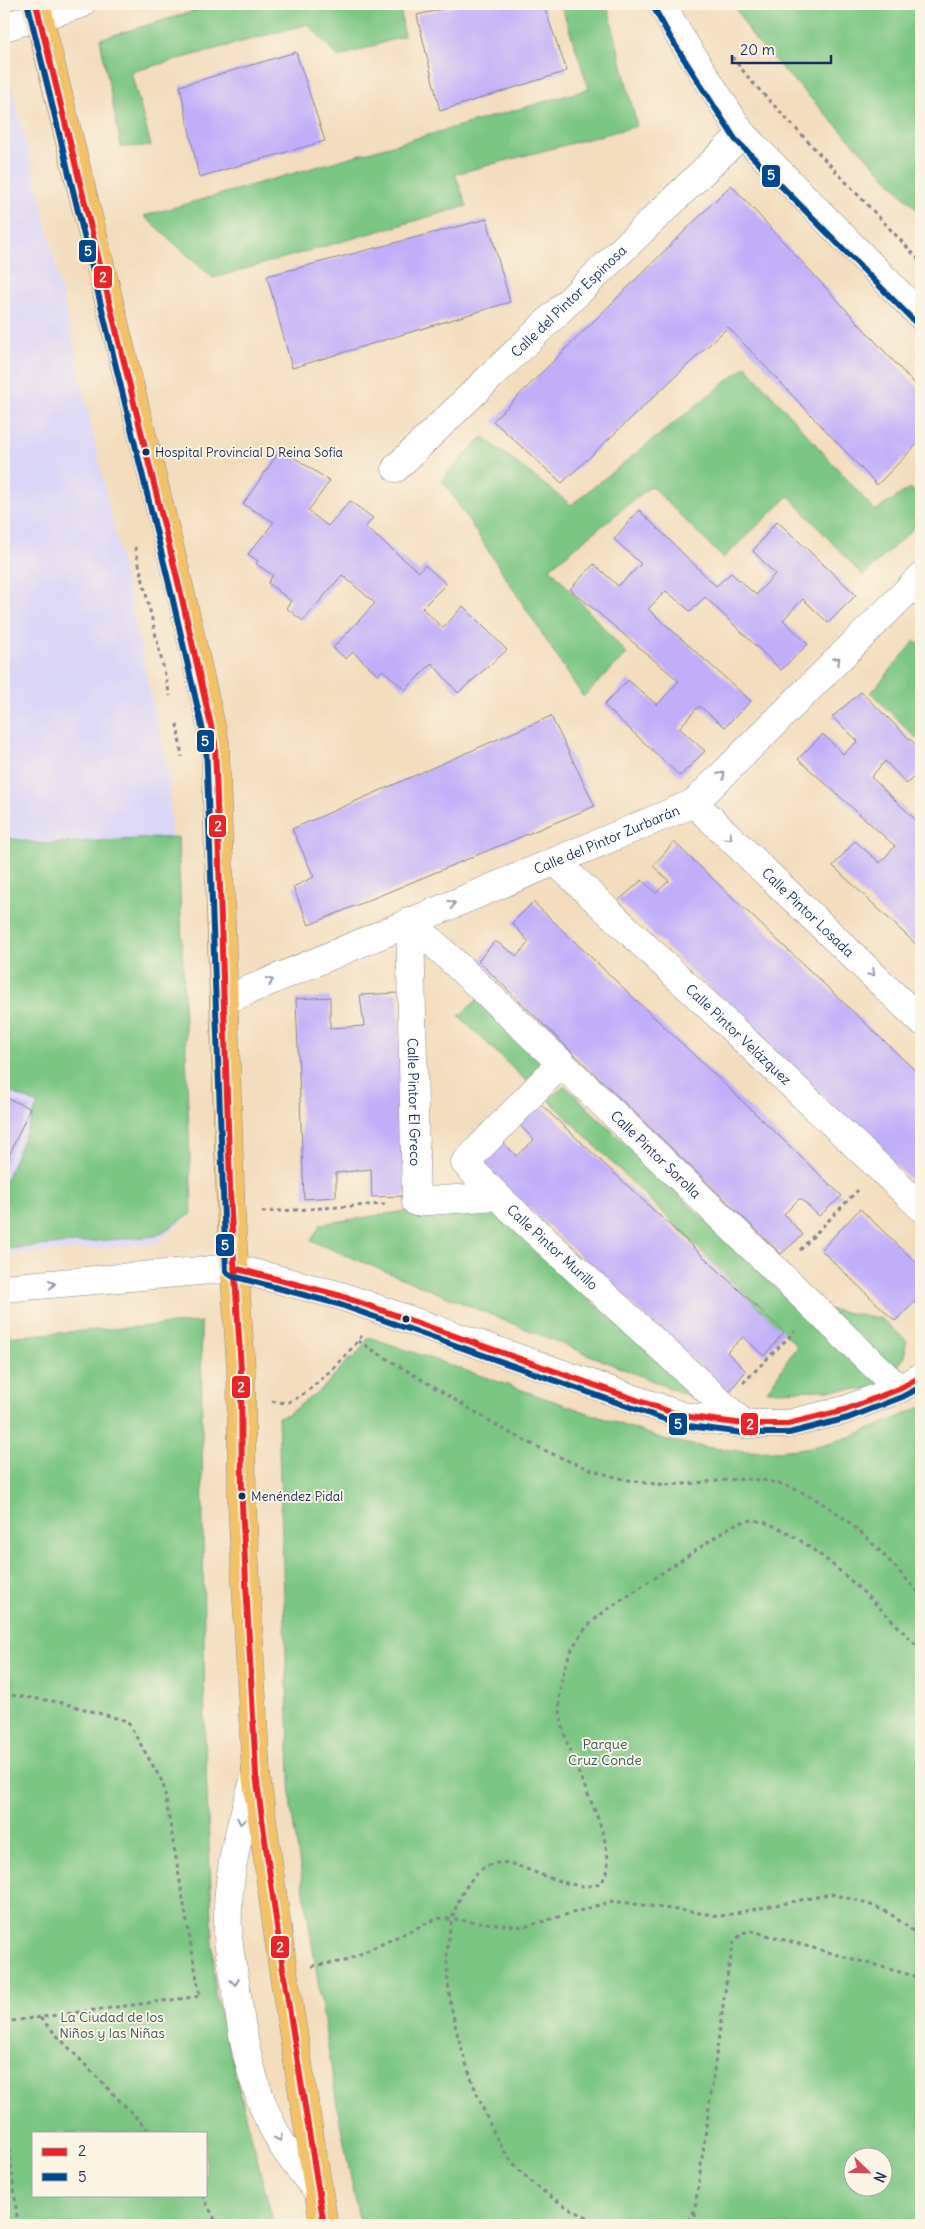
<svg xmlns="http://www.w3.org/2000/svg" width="925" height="2229" viewBox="0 0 925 2229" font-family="Delius,sans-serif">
  <rect width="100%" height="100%" fill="#fcf5e5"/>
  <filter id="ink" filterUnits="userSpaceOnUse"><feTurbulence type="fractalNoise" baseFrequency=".02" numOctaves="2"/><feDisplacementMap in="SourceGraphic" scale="10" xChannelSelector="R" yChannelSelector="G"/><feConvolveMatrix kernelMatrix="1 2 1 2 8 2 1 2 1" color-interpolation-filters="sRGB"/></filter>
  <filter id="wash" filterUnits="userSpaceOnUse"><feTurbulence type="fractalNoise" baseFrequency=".0096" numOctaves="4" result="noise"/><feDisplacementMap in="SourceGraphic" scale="20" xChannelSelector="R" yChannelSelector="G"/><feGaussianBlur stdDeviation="1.12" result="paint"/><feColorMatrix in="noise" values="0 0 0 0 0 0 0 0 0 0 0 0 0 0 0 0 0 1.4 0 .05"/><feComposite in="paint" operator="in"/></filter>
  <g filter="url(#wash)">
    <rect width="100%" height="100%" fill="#f3ddbe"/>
    <path fill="#dad6f7" d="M 4,83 L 12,87 L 43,209 L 169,776 L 186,1218 L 156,1244 L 4,1256 Z"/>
    <path fill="#7cc683" stroke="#4c7a70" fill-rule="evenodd" d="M 218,4 L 400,4 L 404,36 L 338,57 L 308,24 L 131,72 L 151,146 L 121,147 L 100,39 Z
      M 561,4 L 607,4 L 637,126 L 455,174 L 467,206 L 213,278 L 144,216 L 589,89 Z
      M 733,4 L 921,4 L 921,214 L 755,40 Z
      M 746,366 L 875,511 L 910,488 L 921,497 L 921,521 L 863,576 L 789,496 L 723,558 L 651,486 L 550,568 L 627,654 L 583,697 L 442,479 L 483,437 L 571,505 Z
      M 915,641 L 921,646 L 921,743 L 871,693 Z
      M 4,837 L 41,844 L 178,837 L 192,1213 L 156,1236 L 4,1249 L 4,1184 L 38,1104 L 4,1089 Z
      M 478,999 L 545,1060 L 526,1081 L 459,1016 Z
      M 565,1086 L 812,1323 L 826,1309 L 880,1318 L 906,1340 L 905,1357 L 878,1389 L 767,1391 L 797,1346 L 548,1099 Z
      M 490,1205 L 563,1276 L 704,1402 L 311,1241 L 321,1224 L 432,1207 Z
      M 201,1322 L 205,1742 L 215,1994 L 274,2225 L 4,2225 L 4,1337 ZM 34,2133 L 206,2133 L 206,2195 L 34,2195 Z
      M 369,1337 L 663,1439 C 711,1450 762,1456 811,1447 C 849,1440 886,1423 921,1407 L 921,2225 L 360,2225 L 338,2111 L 291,1808 L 278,1417 L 288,1414 L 323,1388 L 348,1360 L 355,1357 ZM 882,2156 L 882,2186 L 852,2186 L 852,2156 Z"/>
    <g id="blocks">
      <path fill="#c1aef9" d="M 465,4 L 543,4 L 567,71 L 440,111 L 417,15 Z
        M 296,52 L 325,141 L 199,177 L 180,86 Z
        M 731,185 L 921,391 L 921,440 L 877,485 L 728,327 L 562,483 L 493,421 Z
        M 487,219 L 510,302 L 292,368 L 267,276 Z
        M 281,449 L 330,481 L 308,511 L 328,526 L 350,501 L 373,518 L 365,527 L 419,572 L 425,565 L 446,584 L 422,608 L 443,628 L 463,606 L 507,650 L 458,693 L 432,663 L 405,690 L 383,670 L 378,675 L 353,652 L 346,659 L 333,648 L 375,603 L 342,575 L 303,621 L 286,608 L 291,601 L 268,583 L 273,575 L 256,564 L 258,561 L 248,554 L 274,522 L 243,504 Z
        M 639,510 L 716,586 L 731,573 L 756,595 L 775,574 L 753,551 L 777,521 L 856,595 L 828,623 L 803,599 L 783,620 L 808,644 L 781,670 L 705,597 L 690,611 L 666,591 L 648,609 L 751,701 L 725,727 L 699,706 L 679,728 L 705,751 L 680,776 L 604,705 L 628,680 L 657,705 L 679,681 L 570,589 L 594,564 L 618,586 L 641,564 L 614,539 Z
        M 861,692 L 921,750 L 921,769 L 907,784 L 885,761 L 871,777 L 921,825 L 921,949 L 833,866 L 855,841 L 880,863 L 895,846 L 798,759 L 823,734 L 843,754 L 858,741 L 832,717 Z
        M 551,716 L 595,806 L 309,925 L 293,887 L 314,877 L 292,829 Z
        M 674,842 L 921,1076 L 921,1190 L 618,901 L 642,880 L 656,893 L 669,881 L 653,866 Z
        M 533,902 L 842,1196 L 819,1216 L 800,1198 L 784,1214 L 803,1235 L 781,1254 L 478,961 L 495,941 L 517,956 L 529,942 L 512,923 Z
        M 398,993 L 405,1196 L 372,1197 L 371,1169 L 336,1173 L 336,1197 L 304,1199 L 296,999 L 330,997 L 330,1028 L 364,1026 L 360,995 Z
        M 4,1097 L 30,1108 L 4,1167 Z
        M 539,1103 L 784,1332 L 764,1356 L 743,1337 L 727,1352 L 746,1371 L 728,1393 L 478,1161 L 501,1140 L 516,1156 L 534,1140 L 517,1122 Z
        M 860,1209 L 921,1267 L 921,1296 L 895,1321 L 821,1250 Z"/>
    </g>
  </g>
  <g filter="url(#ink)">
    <use href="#blocks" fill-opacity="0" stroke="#87868e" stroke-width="1"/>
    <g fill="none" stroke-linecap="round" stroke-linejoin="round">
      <g stroke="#87868e" stroke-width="29">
        <g id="minor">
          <path d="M 662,4 L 677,32 L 742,134 L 921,316"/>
          <path d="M 4,27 L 81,4"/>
          <path id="s1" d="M 396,468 L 742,134"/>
          <path id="s2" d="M 694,803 L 921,1021"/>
          <path id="s3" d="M 556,862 L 921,1207"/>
          <path id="s4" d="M 410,921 L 561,1063 L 899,1389"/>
          <path id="s5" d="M 410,921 L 416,1202 L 497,1196"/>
          <path id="s6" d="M 225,1000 L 694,803 L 921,577"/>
          <path id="s7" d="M 561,1063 L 465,1163 L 497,1196 L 744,1424"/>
          <path d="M 4,1288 L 234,1268 L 341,1296 L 682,1416 L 744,1424 L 788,1424 L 845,1410 L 899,1389 L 921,1377"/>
          <path d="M 256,1775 C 238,1829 223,1889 229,1946 C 231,1962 235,1978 237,1995 C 243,2047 255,2100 283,2146 C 292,2161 306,2176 317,2191"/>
        </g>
      </g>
      <g stroke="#87868e" stroke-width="29">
        <path id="major" d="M 36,4 L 180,590 L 215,743 L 231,1214 L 241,1369 L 242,1505 L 256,1775 L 283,1970 L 324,2225"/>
      </g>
      <path stroke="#87868e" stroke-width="3" stroke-dasharray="4 4" stroke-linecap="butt" d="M 732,57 L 752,82 L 921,262
        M 135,547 L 170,696
        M 177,724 L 182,757
        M 262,1212 L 385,1204
        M 800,1250 L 858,1190
        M 358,1341 L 503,1429 C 547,1453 608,1482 659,1484 C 700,1487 740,1472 780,1484 C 840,1502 880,1551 921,1595
        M 743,1383 L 795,1331
        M 272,1401 C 277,1402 283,1403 288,1402 C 307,1397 351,1352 362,1335
        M 4,1694 L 59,1702 L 127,1721 L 163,1783 L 200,1997
        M 312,1966 L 345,1961 L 438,1918 L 524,1927 L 613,1901 L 721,1916 L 831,1894 L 864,1902 L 889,1913 L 921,1937
        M 40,2018 L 151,2133
        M 4,2022 L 201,1996
        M 4,2118 L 7,2126 L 18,2225
        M 202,2195 L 218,2225
        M 610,2225 C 575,2216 532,2188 510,2159 C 494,2138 484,2111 474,2086 C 451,2024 426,1930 476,1874 C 483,1865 498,1861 508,1863 C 529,1867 594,1904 606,1875 C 613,1859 600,1822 593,1806 C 580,1775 564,1745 560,1711 C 556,1683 570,1642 591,1623 C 603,1611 619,1602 632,1593 C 666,1570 700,1548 733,1525 C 742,1522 750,1519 759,1521 C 809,1532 885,1613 921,1650
        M 682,2225 L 690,2219 L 695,2209 L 727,1977 L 734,1942 L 742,1933 L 752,1931 L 914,1976 L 921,1983
        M 695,2225 L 695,2210"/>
      <use href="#minor" stroke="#fff" stroke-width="28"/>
      <use href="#major" stroke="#f2c26a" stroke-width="28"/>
      <g stroke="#fcf5e5" stroke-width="10">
        <path id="bus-1" d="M 36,4 L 180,590 L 215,743 L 231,1214 L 241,1369 L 242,1505 L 256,1775 L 283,1970 L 324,2225
          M 234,1268 L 341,1296 L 682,1416 L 744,1424 L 788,1424 L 845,1410 L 899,1389 L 921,1377"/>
      </g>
      <g stroke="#fcf5e5" stroke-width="10">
        <path id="bus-2" d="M 28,6 L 171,592 L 206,744 L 226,1272 L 232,1276 L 338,1304 L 681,1425 L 743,1433 L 789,1433 L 848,1418 L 902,1397 L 921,1387
          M 654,8 L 670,37 L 735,139 L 915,322"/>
      </g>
      <use href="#bus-1" stroke="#eb2227" stroke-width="6"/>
      <use href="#bus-2" stroke="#00498f" stroke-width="6"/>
    </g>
    <defs><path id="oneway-chevron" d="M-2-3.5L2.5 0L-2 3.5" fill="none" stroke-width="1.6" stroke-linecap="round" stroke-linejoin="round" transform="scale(1.25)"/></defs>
    <g stroke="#8d97ae">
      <use href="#oneway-chevron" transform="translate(837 660) rotate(-45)"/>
      <use href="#oneway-chevron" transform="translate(722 775) rotate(-45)"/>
      <use href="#oneway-chevron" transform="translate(729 837) rotate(44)"/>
      <use href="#oneway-chevron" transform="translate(452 904) rotate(-22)"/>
      <use href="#oneway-chevron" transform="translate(872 973) rotate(44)"/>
      <use href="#oneway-chevron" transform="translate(270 981) rotate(-23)"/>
      <use href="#oneway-chevron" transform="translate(52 1284) rotate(-5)"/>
      <use href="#oneway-chevron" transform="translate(241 1821) rotate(102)"/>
      <use href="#oneway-chevron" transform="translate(235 1982) rotate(81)"/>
      <use href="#oneway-chevron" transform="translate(279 2138) rotate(65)"/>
    </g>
  </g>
  <g fill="#1b2f5e" stroke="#fcf5e5" stroke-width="2">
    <circle cx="146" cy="452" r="4.5"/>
    <circle cx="406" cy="1319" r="4.5"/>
    <circle cx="242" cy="1496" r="4.5"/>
  </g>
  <g text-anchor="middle" stroke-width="4" stroke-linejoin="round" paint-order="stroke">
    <g font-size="13" fill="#1b2f5e" stroke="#fcf5e5" text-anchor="start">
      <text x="155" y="457">Hospital Provincial D Reina Sofía</text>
      <text x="251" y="1501">Menéndez Pidal</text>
    </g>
    <g font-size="14" fill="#1b2f5e" stroke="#fcf5e5">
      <text dy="5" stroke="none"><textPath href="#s1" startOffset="240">Calle del Pintor Espinosa</textPath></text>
      <text dy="5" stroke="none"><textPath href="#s6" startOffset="414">Calle del Pintor Zurbarán</textPath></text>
      <text dy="5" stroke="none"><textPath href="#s2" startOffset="158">Calle Pintor Losada</textPath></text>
      <text dy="5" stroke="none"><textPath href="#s3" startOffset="251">Calle Pintor Velázquez</textPath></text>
      <text dy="5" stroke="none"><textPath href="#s5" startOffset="181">Calle Pintor El Greco</textPath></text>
      <text dy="5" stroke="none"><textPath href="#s4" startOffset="339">Calle Pintor Sorolla</textPath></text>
      <text dy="5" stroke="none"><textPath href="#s7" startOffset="260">Calle Pintor Murillo</textPath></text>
    </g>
    <g font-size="14" fill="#385c69" stroke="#fcf5e5">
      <text x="605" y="1749">Parque<tspan x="605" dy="16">Cruz Conde</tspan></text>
      <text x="112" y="2022">La Ciudad de los<tspan x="112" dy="16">Niños y las Niñas</tspan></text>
    </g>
  </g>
  <g stroke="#fcf5e5" stroke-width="2">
    <rect x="761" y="164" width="20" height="24" rx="5" fill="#00498f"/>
    <rect x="78" y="239" width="19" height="24" rx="5" fill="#00498f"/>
    <rect x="93" y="265" width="20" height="24" rx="5" fill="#eb2227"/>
    <rect x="196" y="729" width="19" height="24" rx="5" fill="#00498f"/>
    <rect x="208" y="814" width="19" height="24" rx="5" fill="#eb2227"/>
    <rect x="215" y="1233" width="20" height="24" rx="5" fill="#00498f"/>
    <rect x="231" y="1375" width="20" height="24" rx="5" fill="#eb2227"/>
    <rect x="668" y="1412" width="20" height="24" rx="5" fill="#00498f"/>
    <rect x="740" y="1412" width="19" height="24" rx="5" fill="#eb2227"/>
    <rect x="270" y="1935" width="20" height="24" rx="5" fill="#eb2227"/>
  </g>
  <g font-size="14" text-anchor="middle" font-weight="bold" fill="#fff">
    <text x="771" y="180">5</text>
    <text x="88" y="256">5</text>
    <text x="103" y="282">2</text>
    <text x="205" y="746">5</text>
    <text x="218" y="831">2</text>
    <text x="225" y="1250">5</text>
    <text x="241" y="1392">2</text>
    <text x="678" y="1429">5</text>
    <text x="750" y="1429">2</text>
    <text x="280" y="1952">2</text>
  </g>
  <rect width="925" height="2229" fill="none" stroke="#fcf5e5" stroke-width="20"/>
  <rect x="32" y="2132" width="175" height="65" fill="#fcf5e5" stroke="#a2a6af"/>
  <rect x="42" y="2148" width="25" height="8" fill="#eb2227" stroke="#a2a6af"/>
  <text x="78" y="2156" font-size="15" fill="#1b2f5e">2</text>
  <rect x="42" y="2173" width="25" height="8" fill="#00498f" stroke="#a2a6af"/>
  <text x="78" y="2182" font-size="15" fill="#1b2f5e">5</text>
  <g transform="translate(868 2172) rotate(113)"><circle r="24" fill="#fcf5e5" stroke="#a2a6af"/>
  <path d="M0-4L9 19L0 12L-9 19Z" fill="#d1495b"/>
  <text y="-8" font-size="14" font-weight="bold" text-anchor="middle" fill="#1b2f5e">N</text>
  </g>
  <path d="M732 55v8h99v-8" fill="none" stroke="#1b2f5e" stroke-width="2.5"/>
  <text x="740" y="55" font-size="15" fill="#1b2f5e" stroke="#fcf5e5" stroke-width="4" paint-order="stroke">20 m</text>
</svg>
